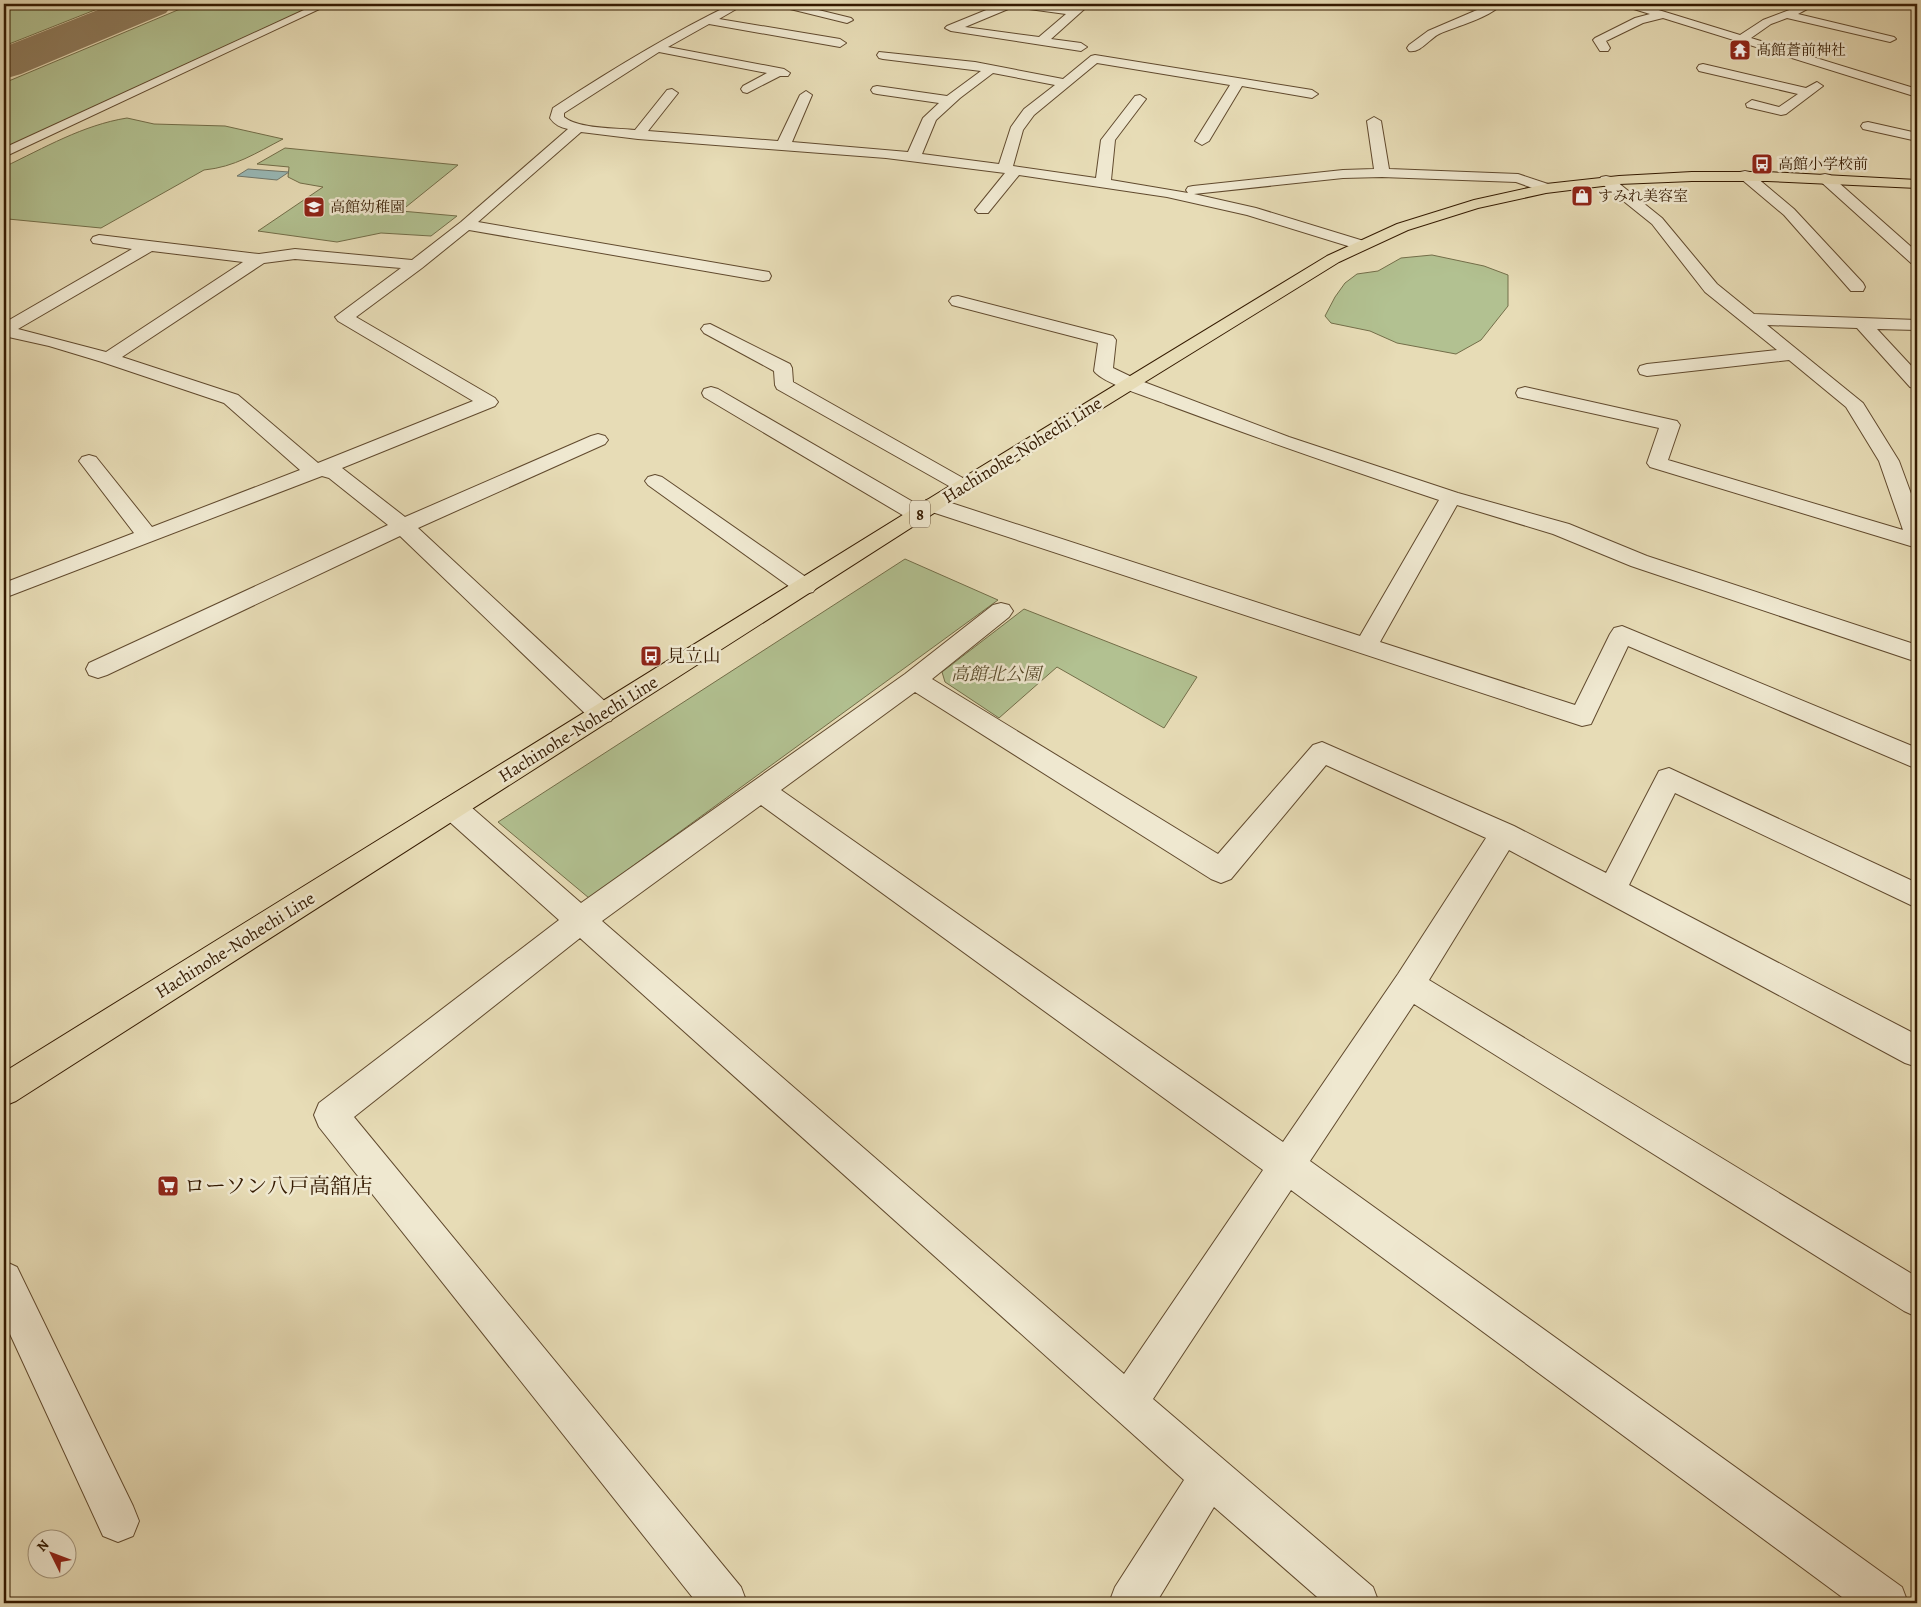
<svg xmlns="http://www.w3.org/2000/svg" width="1921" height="1607" viewBox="0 0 1921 1607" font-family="Alegreya,'Noto Serif JP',serif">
  <rect width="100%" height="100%" fill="#e7dcb6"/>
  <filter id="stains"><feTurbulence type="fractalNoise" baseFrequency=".004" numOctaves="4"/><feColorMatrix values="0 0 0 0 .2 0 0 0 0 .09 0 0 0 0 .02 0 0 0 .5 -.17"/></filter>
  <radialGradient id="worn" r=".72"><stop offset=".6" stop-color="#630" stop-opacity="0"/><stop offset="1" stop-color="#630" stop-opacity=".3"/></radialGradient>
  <path fill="#b2c191" stroke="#736e49" d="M 4,4 L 110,4 L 4,46 Z
    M 192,4 L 317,4 L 4,148 L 4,83 Z
    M 127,118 L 154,124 L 225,126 L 283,139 C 256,153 235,167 204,170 L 101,228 L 8,219 L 4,221 L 4,167 C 44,148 83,125 127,118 Z
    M 285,148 L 458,165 L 401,211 L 457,216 L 431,236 L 381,233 L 337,242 L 258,231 L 323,187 L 300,183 L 288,177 L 289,167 L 257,164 Z
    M 1432,255 L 1484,266 L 1508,275 L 1508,306 L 1481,340 L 1456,354 L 1397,343 L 1370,331 L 1331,323 L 1325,316 L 1335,297 L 1345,283 L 1357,274 L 1378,271 L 1401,258 Z
    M 905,559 L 998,600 L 589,898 L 498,822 Z
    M 1024,609 L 1197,677 L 1164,728 L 1057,667 L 999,718 L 945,682 L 942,672 Z"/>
  <path fill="#99b9b7" stroke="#71796e" d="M 248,169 L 289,172 L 277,180 L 237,176 Z"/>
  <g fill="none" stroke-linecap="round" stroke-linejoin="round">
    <path fill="#8e7b5c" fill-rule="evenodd" d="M 113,4 L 173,4 L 166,13 L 21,74 L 4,79 L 4,47 Z"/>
    <g stroke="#614a2e" stroke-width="2">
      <path id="minor" d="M 317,4 L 330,4 L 4,157 L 4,148 Z
        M 732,4 L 745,4 L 719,19 L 840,39 L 846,43 L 840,47 L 709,24 L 668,47 L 784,69 L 790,73 L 788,76 L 780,76 L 747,93 L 743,92 L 741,89 L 743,86 L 767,73 L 659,52 L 564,113 L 564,117 C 578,129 616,128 635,130 L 667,90 L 672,89 L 678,93 L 648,131 L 778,141 L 800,95 L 806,91 L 812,95 L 792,142 L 908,152 L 923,118 L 939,103 L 877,94 L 873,93 L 871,90 L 873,87 L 877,86 L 947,96 L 981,71 L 883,59 L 879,58 L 877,55 L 879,52 L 975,62 L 1063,79 L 1091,56 L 1095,55 L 1312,90 L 1318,94 L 1312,98 L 1242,86 L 1209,141 L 1202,145 L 1195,141 L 1230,85 L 1097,63 L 1034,115 L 1023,130 L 1013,166 L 1096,178 L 1101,140 L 1135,96 L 1140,95 L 1146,99 L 1115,140 L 1111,180 L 1188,193 L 1186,190 L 1188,187 L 1193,186 L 1343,170 L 1374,169 L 1367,121 L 1374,117 L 1381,121 L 1389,169 L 1518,174 L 1551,185 L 1553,188 L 1551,191 L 1541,191 L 1516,182 L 1382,177 L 1343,178 L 1194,194 L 1256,208 L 1367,242 L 1369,245 L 1367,248 L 1361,250 L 1247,215 L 1167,197 L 1019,175 L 988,213 L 978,213 L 975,210 L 1005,173 L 886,158 L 638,139 L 581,132 L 478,222 L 763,271 L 769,272 L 771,276 L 769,280 L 763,281 L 469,230 L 422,268 L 356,317 L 495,398 L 498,402 L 495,406 L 342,468 L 405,517 L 591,436 L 598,434 L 605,436 L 608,440 L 605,444 L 418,528 L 611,707 L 615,714 L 611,721 L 602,723 L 593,721 L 400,536 L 107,675 L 98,678 L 89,675 L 86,669 L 89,663 L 388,525 L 329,478 L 322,476 L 4,598 L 4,583 L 134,533 L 79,461 L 82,457 L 89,455 L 96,457 L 152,527 L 300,470 L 224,403 L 102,362 L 49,346 L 4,336 L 4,323 L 132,249 L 93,243 L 91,240 L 93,237 L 99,235 L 259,254 L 295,249 L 412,260 L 461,222 L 568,129 C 560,127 555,125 550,118 L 553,108 C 611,70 670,34 732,4 ZM 993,73 L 1055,85 L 1024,109 L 1011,127 L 999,164 L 922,154 L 936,120 L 960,98 ZM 152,251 L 243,262 L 106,352 L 18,329 ZM 295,259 L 401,268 L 335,317 L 338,321 L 473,401 L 318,463 L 238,395 L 122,357 L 264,263 Z
        M 777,4 L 794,4 L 851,18 L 853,20 L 847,23 L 778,6 Z
        M 1001,4 L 1038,4 L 1073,8 L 1079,4 L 1090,4 L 1051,39 L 1081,43 L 1087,47 L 1081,51 L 951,31 L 945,28 L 947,26 ZM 1013,7 L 1015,7 L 1066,14 L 1039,37 L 965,27 Z
        M 1437,4 L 1502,4 C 1489,18 1457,26 1439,34 C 1429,39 1421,53 1409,51 L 1407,48 L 1409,45 L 1428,31 L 1477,10 L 1442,7 Z
        M 1623,4 L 1639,4 L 1740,35 L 1763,20 L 1800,6 L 1808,6 L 1809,8 L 1798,14 L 1894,37 L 1896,39 L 1890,42 L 1787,18 L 1771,24 L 1751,38 L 1917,89 L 1917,97 L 1663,18 L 1643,23 L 1606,41 L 1610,48 L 1608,51 L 1600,51 L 1593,40 L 1595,38 L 1635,18 L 1650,14 L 1624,6 Z
        M 1703,64 L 1806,88 L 1817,82 L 1823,86 L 1786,114 L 1781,115 L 1747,107 L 1746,104 L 1752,100 L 1779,107 L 1798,94 L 1699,71 L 1697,68 L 1699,65 Z
        M 1868,122 L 1917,133 L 1917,141 L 1863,129 L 1861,126 L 1863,123 Z
        M 1745,171 L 1750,172 L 1794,209 L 1863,283 L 1865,287 L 1863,291 L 1851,291 L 1784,215 L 1740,178 L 1738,175 L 1740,172 Z
        M 1825,174 L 1830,175 L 1917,252 L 1917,265 L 1911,263 L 1820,181 L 1818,178 L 1820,175 Z
        M 1606,176 L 1611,177 L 1662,218 L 1717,284 L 1754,314 L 1917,320 L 1917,330 L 1877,329 L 1917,372 L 1917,389 L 1910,387 L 1857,328 L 1767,325 L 1863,403 L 1899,461 L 1917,510 L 1917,548 L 1650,467 L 1647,463 L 1659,428 L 1518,397 L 1516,393 L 1518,389 L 1525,387 L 1677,421 L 1680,425 L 1668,460 L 1903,530 L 1879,461 L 1846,407 L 1789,360 L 1647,376 L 1640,374 L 1638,370 L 1640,366 L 1647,364 L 1777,350 L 1705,292 L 1652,224 L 1601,183 L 1599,180 L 1601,177 Z
        M 958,296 L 1113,336 L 1116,340 L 1113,368 L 1136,379 L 1289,437 L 1458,493 L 1569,524 L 1647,556 L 1917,645 L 1917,662 L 1631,566 L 1553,534 L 1457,505 L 1380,642 L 1575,705 L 1610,634 L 1614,628 L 1622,626 L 1917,748 L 1917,769 L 1628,646 L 1591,724 L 1582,726 L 926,510 L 923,505 L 926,500 L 934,499 L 942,500 L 1360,636 L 1439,500 C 1347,469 1256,438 1166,404 C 1151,398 1102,383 1094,371 L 1098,343 L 952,305 L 949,301 L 952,297 Z
        M 710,324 L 790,364 L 792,368 L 793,382 L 970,482 L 973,486 L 970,490 L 963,492 L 956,490 L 777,389 L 775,385 L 774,371 L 704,333 L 701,329 L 704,325 Z
        M 711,387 L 718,389 L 927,510 L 930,515 L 927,520 L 919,522 L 911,520 L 704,397 L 702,393 L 704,389 Z
        M 655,475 L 662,477 L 813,582 L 817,587 L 813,592 L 805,594 L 797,592 L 648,485 L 645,481 L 648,477 Z
        M 1001,603 L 1009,605 L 1013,611 L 1009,617 L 932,679 L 1218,854 L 1313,745 L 1322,742 L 1514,826 L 1606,873 L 1659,771 L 1669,768 L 1917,883 L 1917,908 L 1675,793 L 1629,885 L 1917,1035 L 1917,1067 L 1905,1063 L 1509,850 L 1429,980 L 1917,1277 L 1917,1317 L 1904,1311 L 1414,1004 L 1310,1161 L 1902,1587 L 1908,1603 L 1850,1603 L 1291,1190 L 1153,1399 L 1373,1587 L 1379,1603 L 1324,1603 L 1214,1507 L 1156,1603 L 1109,1603 L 1115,1587 L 1184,1480 L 580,938 L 354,1117 L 741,1587 L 747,1603 L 697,1603 L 319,1127 L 314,1115 L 319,1103 L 559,920 L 443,816 L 439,808 L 443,800 L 453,797 L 463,800 L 581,903 L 905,674 L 993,605 ZM 915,692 L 1211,879 L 1221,883 L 1231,879 L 1326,765 L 1486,838 L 1398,974 L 1283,1142 L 781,790 ZM 761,805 L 1263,1170 L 1124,1374 L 602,921 Z
        M 4,1261 L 17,1267 L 133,1506 L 139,1521 L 133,1536 L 118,1542 L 103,1536 L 4,1321 Z"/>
    </g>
    <g stroke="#341a01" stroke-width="2">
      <path id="major" d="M 1692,172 L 1767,172 L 1917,180 L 1917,188 L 1767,181 L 1692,181 L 1619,184 L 1546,193 L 1478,208 L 1408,230 L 1339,262 L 970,490 L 16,1101 L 4,1106 L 4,1072 L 956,482 L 1327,256 L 1397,224 L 1474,200 L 1546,184 L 1619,176 Z"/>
    </g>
    <use href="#minor" fill="#efe8d0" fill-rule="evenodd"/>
    <use href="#major" fill="#e7dcb6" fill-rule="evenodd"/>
  </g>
  <defs>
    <g id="temple-square" transform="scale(1.125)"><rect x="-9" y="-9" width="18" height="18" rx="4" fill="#8f2418" stroke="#efe8d0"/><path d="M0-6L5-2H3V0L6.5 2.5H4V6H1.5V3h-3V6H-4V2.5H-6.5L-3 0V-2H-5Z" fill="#fff"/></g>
    <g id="bus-square" transform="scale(1.125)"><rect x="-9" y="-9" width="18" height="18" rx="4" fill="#8f2418" stroke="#efe8d0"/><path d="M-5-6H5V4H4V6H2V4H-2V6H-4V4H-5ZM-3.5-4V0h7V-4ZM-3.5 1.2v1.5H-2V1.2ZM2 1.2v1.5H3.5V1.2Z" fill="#fff"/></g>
    <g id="shop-square" transform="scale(1.125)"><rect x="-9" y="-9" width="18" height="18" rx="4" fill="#8f2418" stroke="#efe8d0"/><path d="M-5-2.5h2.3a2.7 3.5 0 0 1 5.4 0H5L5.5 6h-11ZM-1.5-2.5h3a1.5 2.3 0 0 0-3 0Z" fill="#fff"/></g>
    <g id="school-square" transform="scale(1.125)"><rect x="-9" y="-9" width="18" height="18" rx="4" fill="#8f2418" stroke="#efe8d0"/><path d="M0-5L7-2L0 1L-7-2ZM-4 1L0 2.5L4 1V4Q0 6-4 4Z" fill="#fff"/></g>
    <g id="supermarket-square" transform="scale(1.125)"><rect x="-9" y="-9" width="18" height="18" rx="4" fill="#8f2418" stroke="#efe8d0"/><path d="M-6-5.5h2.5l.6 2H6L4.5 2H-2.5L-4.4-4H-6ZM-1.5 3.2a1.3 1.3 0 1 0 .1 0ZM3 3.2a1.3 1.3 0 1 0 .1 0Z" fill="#fff"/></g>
  </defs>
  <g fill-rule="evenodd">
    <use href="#temple-square" x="1740" y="50"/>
    <use href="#bus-square" x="1762" y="164"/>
    <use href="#shop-square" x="1582" y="196"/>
    <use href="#school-square" x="314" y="207"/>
    <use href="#bus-square" x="651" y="656"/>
    <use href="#supermarket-square" x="168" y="1186"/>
  </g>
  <g text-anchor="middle" stroke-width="5" stroke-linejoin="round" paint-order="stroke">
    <g font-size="15" fill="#341a01" stroke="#efe8d0" text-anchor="start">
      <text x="1756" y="55">髙館蒼前神社</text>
      <text x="1778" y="169">高館小学校前</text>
      <text x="1598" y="201">すみれ美容室</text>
      <text x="330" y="212">高館幼稚園</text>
    </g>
    <rect fill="#efe8d0" stroke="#6c583f" stroke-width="1" x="910" y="500.5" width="20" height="27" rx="4"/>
    <g font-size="16" font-weight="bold" fill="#341a01">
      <text x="920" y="520">8</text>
    </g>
    <g font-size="18" fill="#341a01" stroke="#efe8d0">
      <text transform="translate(1022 450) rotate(-32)" y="6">Hachinohe-Nohechi Line</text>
      <text transform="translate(578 729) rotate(-32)" y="6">Hachinohe-Nohechi Line</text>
      <text transform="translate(235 945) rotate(-32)" y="6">Hachinohe-Nohechi Line</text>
    </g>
    <g font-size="18" fill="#341a01" stroke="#efe8d0" text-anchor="start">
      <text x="667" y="662">見立山</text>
    </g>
    <g font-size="18" font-style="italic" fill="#5a4c2c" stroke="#efe8d0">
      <text x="996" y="680">高館北公園</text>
    </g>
    <g font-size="21" fill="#341a01" stroke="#efe8d0" text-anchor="start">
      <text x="184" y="1193">ローソン八戸高舘店</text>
    </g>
  </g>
  <rect width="1921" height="1607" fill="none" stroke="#e7dcb6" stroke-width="20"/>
  <rect x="5" y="5" width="1911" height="1597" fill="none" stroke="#341a01" stroke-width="2.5"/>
  <rect x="10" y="10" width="1901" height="1587" fill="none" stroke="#341a01"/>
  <g transform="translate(52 1554) rotate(312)"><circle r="24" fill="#efe8d0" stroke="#a4967d"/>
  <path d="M0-4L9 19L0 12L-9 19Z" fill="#8f2418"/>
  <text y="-8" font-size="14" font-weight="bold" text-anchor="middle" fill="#341a01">N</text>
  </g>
  <rect width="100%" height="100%" filter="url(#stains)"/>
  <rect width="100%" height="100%" fill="url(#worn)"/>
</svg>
